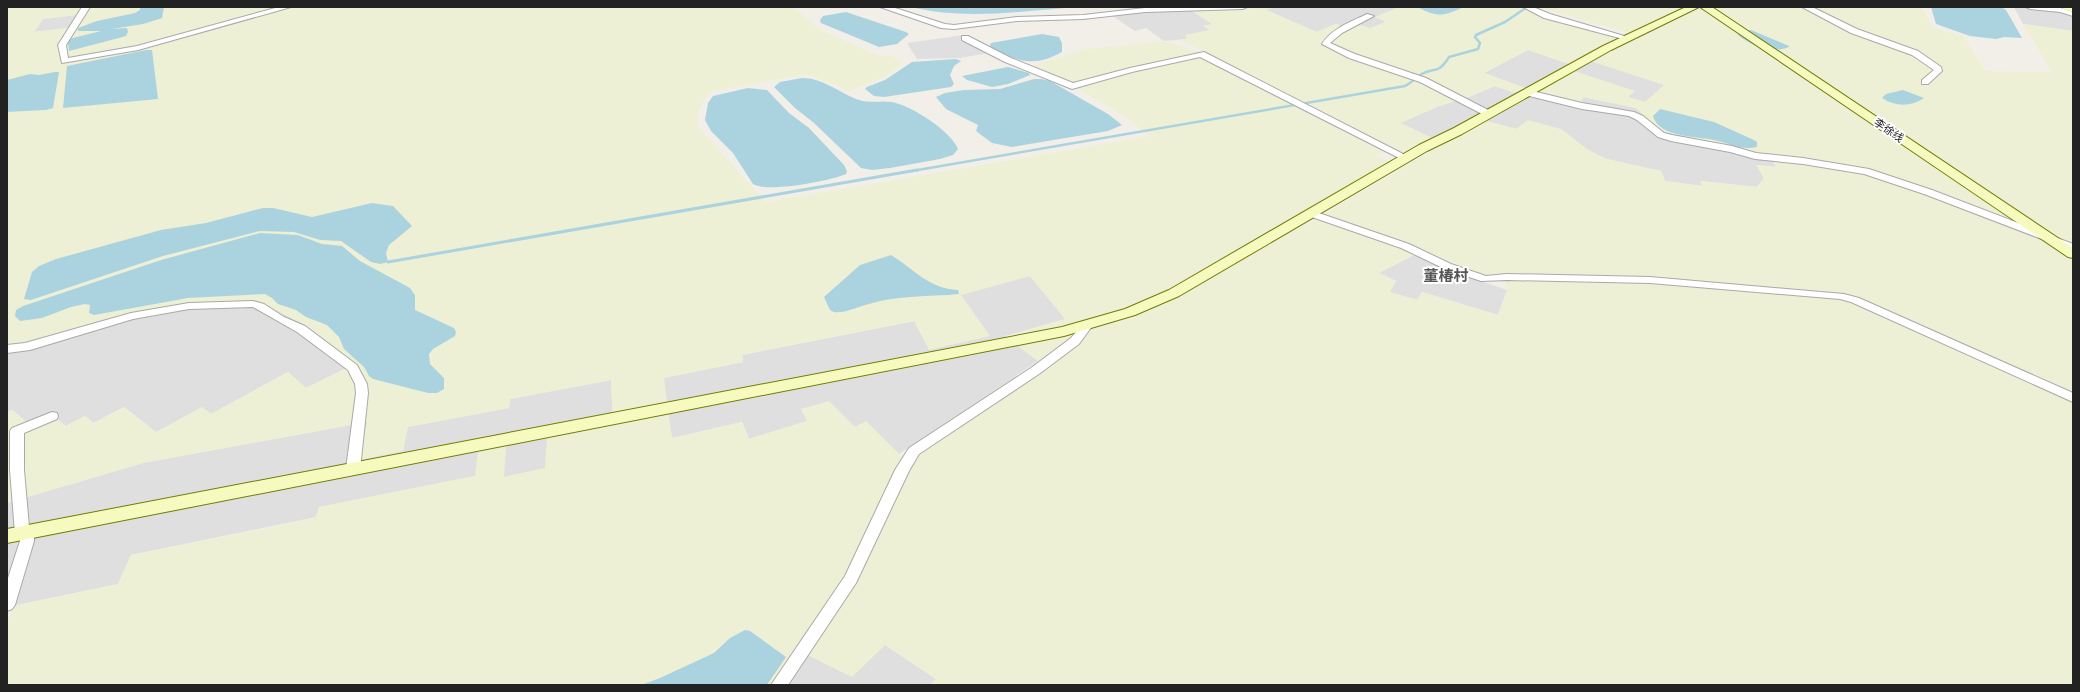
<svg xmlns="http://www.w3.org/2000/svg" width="2080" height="692" viewBox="0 0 2080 692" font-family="'Varela Round','Noto Sans SC',sans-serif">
  <rect width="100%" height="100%" fill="#f2efe9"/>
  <path fill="#e0dfdf" d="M 1275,7 L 1400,7 L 1376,17 L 1387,21 L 1370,29 L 1360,25 L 1350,29 L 1336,24 L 1317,32 L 1266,10 Z
    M 2014,7 L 2059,7 L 2073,12 L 2073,31 L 2023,24 Z
    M 1140,11 L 1192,11 L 1213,24 L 1204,26 L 1210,30 L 1186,36 L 1188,39 L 1164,41 L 1146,28 L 1135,31 L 1111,15 Z
    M 77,15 L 68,28 L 34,32 L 43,19 Z
    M 964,35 L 994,52 L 960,58 L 917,59 L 907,43 Z
    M 1528,50 L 1572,65 L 1583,58 L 1665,85 L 1645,102 L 1628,97 L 1634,91 L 1574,71 L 1581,103 L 1583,97 L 1636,108 L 1661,131 L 1770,155 L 1776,167 L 1757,165 L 1764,178 L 1757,187 L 1701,181 L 1702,186 L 1665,181 L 1661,171 L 1607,159 L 1588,150 L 1561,129 L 1517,129 L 1486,121 L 1443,144 L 1400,123 L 1439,106 L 1469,97 L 1495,86 L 1515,93 L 1525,88 L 1484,73 Z
    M 1416,254 L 1463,275 L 1507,290 L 1498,315 L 1422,292 L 1417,300 L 1389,292 L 1396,281 L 1379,273 Z
    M 1030,276 L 1066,319 L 1005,336 L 1038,361 L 899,454 L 867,422 L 855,427 L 801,409 L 807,421 L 749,439 L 742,422 L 672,438 L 663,378 L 743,362 L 742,355 L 915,321 L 989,336 L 960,295 Z
    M 257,300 L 305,325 L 355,364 L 306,388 L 288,372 L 211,414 L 202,408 L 156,432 L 124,407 L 93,423 L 85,416 L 66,426 L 34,428 L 12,410 L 7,412 L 7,352 L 27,343 L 121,315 L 186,304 Z
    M 611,380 L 613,425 L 547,438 L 546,469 L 504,477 L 475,476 L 319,507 L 316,517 L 131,555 L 118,584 L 7,607 L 7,503 L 143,463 L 367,422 L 407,427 L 509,408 L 510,399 Z
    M 885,645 L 936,679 L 930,685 L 772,685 L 799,651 Z"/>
  <path fill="#eef0d5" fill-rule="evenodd" d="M 12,7 L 790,7 L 799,12 L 820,30 L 879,56 L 893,56 L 902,64 L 885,77 L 849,91 L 806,74 L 709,92 L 699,109 L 698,127 L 766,202 L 1150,136 L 1115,110 L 1035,65 L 1088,49 L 1164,41 L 1183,46 L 1208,58 L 1384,150 L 1377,156 L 1390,162 L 1261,239 L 1156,297 L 1098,317 L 1035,332 L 1026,330 L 1065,319 L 1030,276 L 961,295 L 990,336 L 929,350 L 914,321 L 742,355 L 743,362 L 664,378 L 667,403 L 613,414 L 611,380 L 510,399 L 509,408 L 408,427 L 403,451 L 359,460 L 367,422 L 143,463 L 7,503 L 7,412 L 12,410 L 34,428 L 56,418 L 66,426 L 85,416 L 94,423 L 124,407 L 156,432 L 202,407 L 211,414 L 288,372 L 306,388 L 355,364 L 305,325 L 257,300 L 186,304 L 121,315 L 27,343 L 7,352 L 7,8 ZM 76,15 L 68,28 L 34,32 L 43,19 Z
    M 1275,7 L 1266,10 L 1317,32 L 1336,24 L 1350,29 L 1360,25 L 1370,28 L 1386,22 L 1375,17 L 1400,7 L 1689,7 L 1629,33 L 1544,9 L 1537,13 L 1621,38 L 1572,65 L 1528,50 L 1484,73 L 1525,88 L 1516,93 L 1494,86 L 1469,97 L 1439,106 L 1401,123 L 1434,139 L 1408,153 L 1392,148 L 1179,39 L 1187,39 L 1185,35 L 1209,30 L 1203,26 L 1212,24 L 1192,11 Z
    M 1705,7 L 1922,7 L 1932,27 L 1964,37 L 1985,71 L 2052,72 L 2023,24 L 2073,31 L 2073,396 L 1857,298 L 1838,292 L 1685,280 L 1549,274 L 1489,277 L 1410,245 L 1324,214 L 1443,144 L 1486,121 L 1516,129 L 1528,120 L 1561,129 L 1588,150 L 1606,159 L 1661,171 L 1665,181 L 1702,186 L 1700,181 L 1757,187 L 1764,178 L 1756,165 L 1776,167 L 1770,155 L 1749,153 L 1736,147 L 1661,131 L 1636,108 L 1583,97 L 1581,104 L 1538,93 L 1537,90 L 1574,71 L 1635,91 L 1628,97 L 1645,102 L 1664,85 L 1590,61 L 1658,26 Z
    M 1318,218 L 1393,244 L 1416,254 L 1379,273 L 1396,281 L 1390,292 L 1417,300 L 1422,292 L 1498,315 L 1507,290 L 1505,281 L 1682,284 L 1829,296 L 1848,300 L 2073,401 L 2073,685 L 930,685 L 936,679 L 885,645 L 852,677 L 799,651 L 772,685 L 7,685 L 7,621 L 14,606 L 118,584 L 131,555 L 316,518 L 319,507 L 475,476 L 478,451 L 506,446 L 504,477 L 545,468 L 547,438 L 668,414 L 672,438 L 742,422 L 749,439 L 807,421 L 801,409 L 829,401 L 855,427 L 866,421 L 899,454 L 912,460 L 958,426 L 1046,366 L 1016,345 L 1098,328 L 1153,307 Z"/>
  <path fill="#aad3df" d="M 140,7 L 164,7 L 162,18 L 143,24 L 112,29 L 127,28 L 128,32 L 126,36 L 119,38 L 69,51 L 68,42 L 69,39 L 101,31 L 78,31 L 78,28 L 97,21 L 135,13 L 140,10 Z
    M 911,7 L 1082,7 C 1025,10 968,21 911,7 Z
    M 1417,7 L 1464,7 C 1443,16 1439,18 1417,7 Z
    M 1931,7 L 2001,7 L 2006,10 L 2022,38 L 2004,37 L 1996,39 L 1970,36 L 1936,24 Z
    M 846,12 L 906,32 L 909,34 L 897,44 L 879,47 L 821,23 L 820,20 L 823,16 Z
    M 1751,30 L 1789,46 L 1789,47 C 1771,54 1752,46 1738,35 L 1738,33 Z
    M 1042,34 L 1059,37 L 1062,43 L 1062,52 C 1040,64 1026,64 1004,54 C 999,51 994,50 990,46 L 991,43 Z
    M 146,50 L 152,50 L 158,99 L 63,108 L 67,66 Z
    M 956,59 L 961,61 L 954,66 L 950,75 L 954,84 L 951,87 L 884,97 L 874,96 L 865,89 L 867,87 L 885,80 L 912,62 Z
    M 1008,67 L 1029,73 L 1030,75 L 1008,84 L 992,87 L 967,80 L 962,76 Z
    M 55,72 L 59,72 L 53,108 L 46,110 L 7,112 L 7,80 L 30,74 L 39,75 Z
    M 802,78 C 822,78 839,92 856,99 C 867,104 881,100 892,102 C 912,106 951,131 958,149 L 953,155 L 940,159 L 890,168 L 872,170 L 861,168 L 814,123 L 795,108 L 774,87 L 780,82 Z
    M 1034,79 L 1041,79 L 1050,81 L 1108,114 L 1122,125 L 1108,131 L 1012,147 L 992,143 L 976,131 L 978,125 L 946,109 L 936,97 L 945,93 L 964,90 L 1000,89 Z
    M 748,88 L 767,90 L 789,113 L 809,128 L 844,165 L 847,171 L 846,174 C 830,181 767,193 753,184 L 733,153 L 711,131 L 705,120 L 708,103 L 713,96 Z
    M 1903,90 L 1924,98 C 1911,107 1896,107 1882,98 L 1886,94 Z
    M 1660,109 L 1714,122 L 1754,140 L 1757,142 L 1757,147 C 1742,151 1728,143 1714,140 C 1697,136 1659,138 1653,116 Z
    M 372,203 L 393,206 L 412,226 L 389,245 L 386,253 L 388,262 L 380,264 L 371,262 L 341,241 L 320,240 L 294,232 L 260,231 L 163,256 L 31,300 L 24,299 L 32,272 L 39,266 L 56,259 L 161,230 L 206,223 L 263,208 L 273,208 L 312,217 Z
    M 260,233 L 298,235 L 322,244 L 342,246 L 360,261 L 410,288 L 415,295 L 415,310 L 454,328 L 456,332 L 455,336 L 433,349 L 429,354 L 430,364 L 444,378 L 444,389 L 437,393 L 428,393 L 373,379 L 369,376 L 364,367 L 344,349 L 339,337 L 327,325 L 306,317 L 296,310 L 278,304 L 272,298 L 265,294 L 188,298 L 94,315 L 89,313 L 90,305 L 85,304 L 71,307 L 42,318 L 20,321 L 15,316 L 16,310 L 23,306 L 161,260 Z
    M 891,255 C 914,269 929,289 958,290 L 959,294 C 928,297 899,295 869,304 C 859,306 838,317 830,310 L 824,297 L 860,265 Z
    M 745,630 L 750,631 L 786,657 L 767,685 L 641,685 L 660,678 L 714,653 L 730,638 Z"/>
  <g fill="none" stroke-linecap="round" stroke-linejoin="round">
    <path stroke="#aad3df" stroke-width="2.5" d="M 912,171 L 1405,86 C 1412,83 1414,79 1420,75 C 1435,66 1437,76 1449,57 L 1478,49 L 1480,43 L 1475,37 L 1476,35 L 1505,22 L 1527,7"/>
    <path stroke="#aad3df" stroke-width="3" d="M 388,262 L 917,170"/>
    <g stroke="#a9a9a9" stroke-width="2">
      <path id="street" d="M 82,7 L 90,7 L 66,45 L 68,58 L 137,46 L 279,7 L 291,7 L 138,50 L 62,63 L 58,45 Z
        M 880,7 L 892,7 L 945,24 L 954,25 L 1017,17 L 1083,15 L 1145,8 L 1247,7 L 1243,9 L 1145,12 L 1083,19 L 1017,21 L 954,29 L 941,28 Z
        M 1523,7 L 1533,7 L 1550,14 L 1631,38 L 1627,40 L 1544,18 Z
        M 1802,7 L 1812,7 L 1857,29 L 1918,51 L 1941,67 L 1942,71 L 1928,84 L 1922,84 L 1922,80 L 1934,70 L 1912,55 L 1851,33 Z
        M 2026,7 L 2061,8 L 2073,12 L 2073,16 L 2060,12 L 2030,9 Z
        M 1367,14 L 1374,16 L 1342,33 L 1330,43 L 1355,54 L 1426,78 L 1492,112 L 1492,116 L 1486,116 L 1420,82 L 1349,58 L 1322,44 C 1332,28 1351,22 1367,14 Z
        M 962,36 L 968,36 L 1011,58 L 1073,83 L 1130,68 L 1204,52 L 1411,158 L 1406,161 L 1403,160 L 1200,57 L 1132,72 L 1072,89 L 1005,62 L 962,40 Z
        M 1528,90 L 1582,103 L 1634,112 L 1643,116 L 1664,133 L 1672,135 L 1732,146 L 1756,153 L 1803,158 L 1869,169 L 1932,190 L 2073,244 L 2073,251 L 1924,194 L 1864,174 L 1803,164 L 1755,159 L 1730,152 L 1671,141 L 1658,137 L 1637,120 L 1629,116 L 1582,109 L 1525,95 L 1525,91 Z
        M 1313,211 L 1409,244 L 1451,264 L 1486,276 L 1507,274 L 1650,277 L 1844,294 L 1859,298 L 2073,393 L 2073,402 L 1851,302 L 1840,299 L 1650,283 L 1507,280 L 1481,281 L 1443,268 L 1401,248 L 1309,216 L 1308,214 Z
        M 253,301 L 264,304 L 284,317 L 305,326 L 357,365 L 367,384 L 368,393 L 360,469 L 358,472 L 348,472 L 346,469 L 356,393 L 355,384 L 348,370 L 297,332 L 253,307 L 189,309 L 133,319 L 30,350 L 7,353 L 7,345 L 25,343 L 131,313 L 189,303 Z
        M 1087,321 L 1093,325 L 1079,344 L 1039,374 L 919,454 L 909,471 L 856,583 L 788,685 L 771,685 L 845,576 L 895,470 L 909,448 L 1031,368 L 1071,338 L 1083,323 Z
        M 52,412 L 57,413 L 58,416 L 57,419 L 24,433 L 24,470 L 29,527 L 34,532 L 34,541 L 15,605 L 12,609 L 7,611 L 7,581 L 20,541 L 20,538 L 15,533 L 10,470 L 10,431 L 12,428 Z"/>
    </g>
    <g stroke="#707d05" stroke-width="2">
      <path id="secondary" d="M 1686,7 L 1699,7 L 1611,50 L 1462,134 L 1427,151 L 1179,296 L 1135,315 L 1064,336 L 7,543 L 7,529 L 1062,327 L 1125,309 L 1169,290 L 1419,145 L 1454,128 L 1603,46 Z
        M 1700,7 L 1712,7 L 2073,248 L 2073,258 L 2068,257 Z
        M 2061,7 L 2073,7 L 2073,12 L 2063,9 Z"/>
    </g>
    <use href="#street" fill="#fff" fill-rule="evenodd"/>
    <use href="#secondary" fill="#f7fabf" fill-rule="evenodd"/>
  </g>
  <g text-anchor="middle" stroke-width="4" stroke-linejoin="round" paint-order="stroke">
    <g font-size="11" fill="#222" stroke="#fff">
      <text transform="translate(1889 130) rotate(34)" y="4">李徐线</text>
    </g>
    <g font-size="15" font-weight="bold" fill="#555" stroke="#fff">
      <text x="1446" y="281">董椿村</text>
    </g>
  </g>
  <rect width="2080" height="692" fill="none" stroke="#222222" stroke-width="16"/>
</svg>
